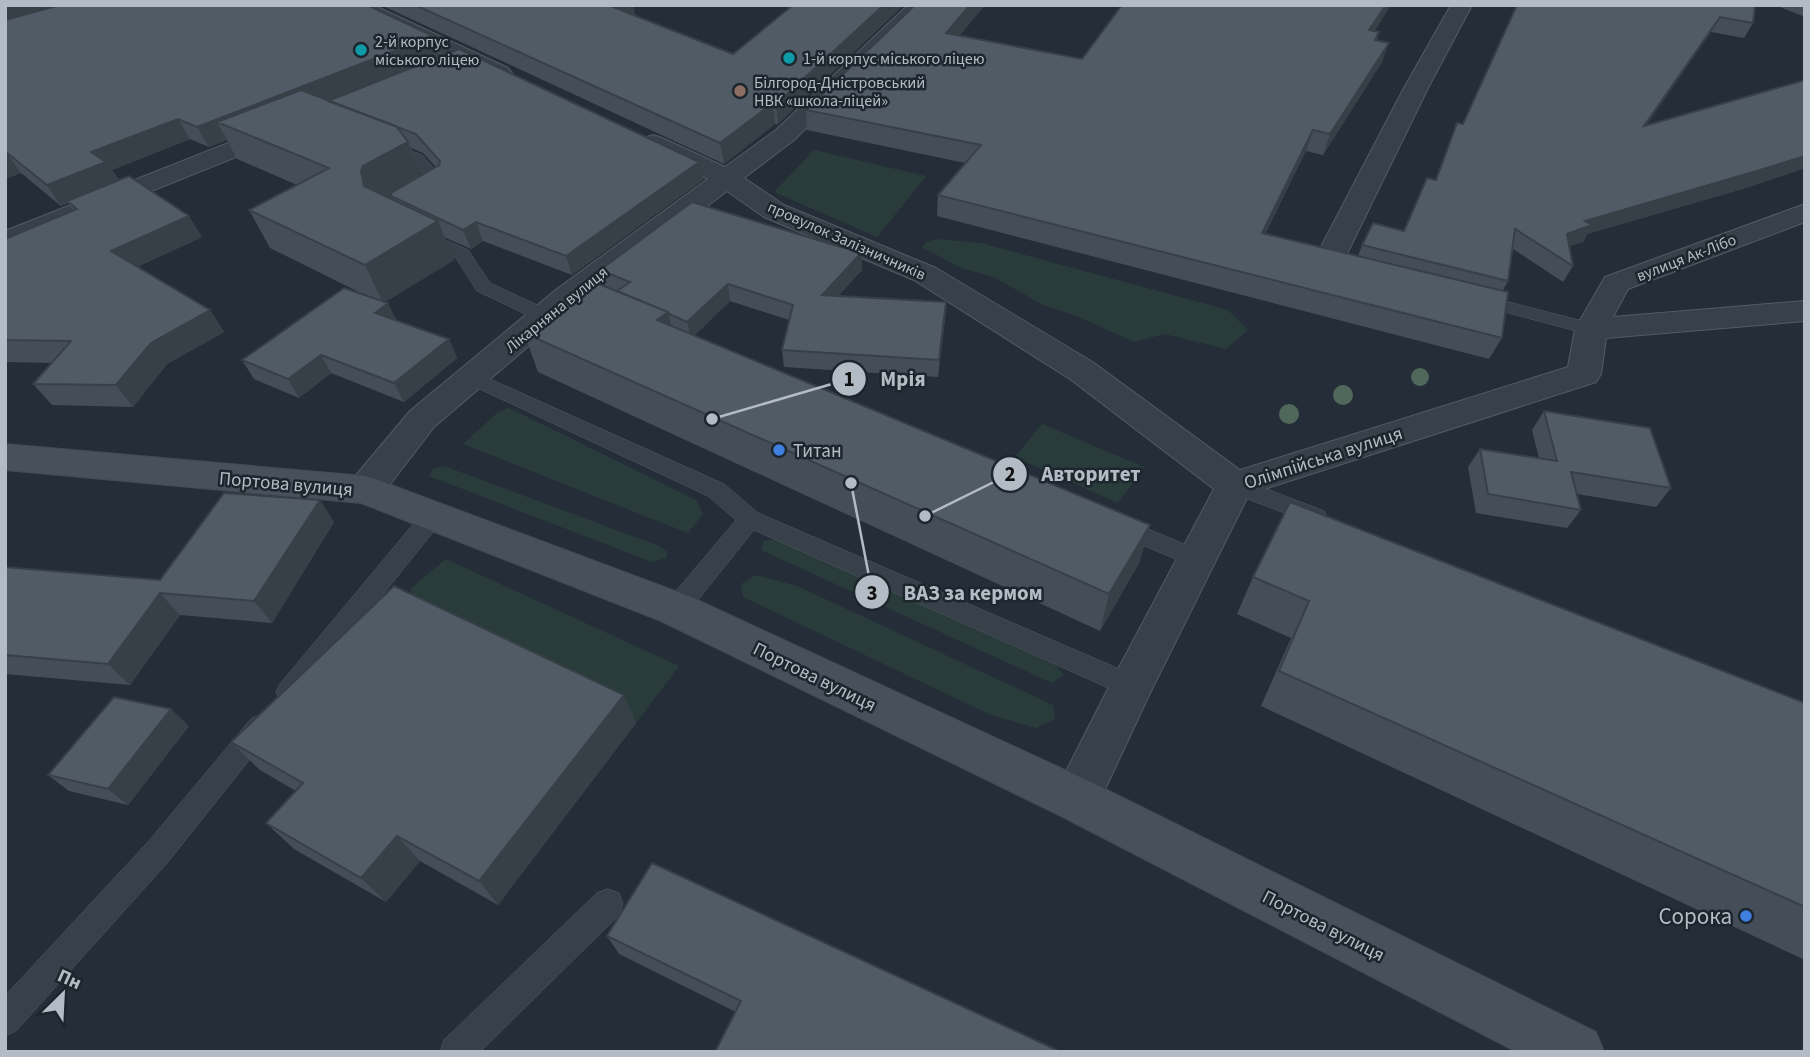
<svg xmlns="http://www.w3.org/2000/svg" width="1810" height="1057" viewBox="0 0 1810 1057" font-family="'Source Sans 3',sans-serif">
  <rect width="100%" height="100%" fill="#252e38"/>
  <path fill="#293c3b" d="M 814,150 L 926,176 L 877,237 L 774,192 Z
    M 935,239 L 981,243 L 1228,310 L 1248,330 L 1226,349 L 1165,334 L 1134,342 L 1077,316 L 1043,305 L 994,277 L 961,268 L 922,247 L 927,242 Z
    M 509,408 L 696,500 L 703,514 L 688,533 L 463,444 L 497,413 Z
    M 1042,424 L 1144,467 L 1118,503 L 1015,457 Z
    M 444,466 L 659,546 L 667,552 L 666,558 L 652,562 L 429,476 L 433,469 Z
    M 775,539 L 1055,665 L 1064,675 L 1052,683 L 761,550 L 764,541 Z
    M 446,559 L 679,666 L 636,723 L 413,617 L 411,588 Z
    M 756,575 L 797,586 L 1053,705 L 1055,719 L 1036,728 L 991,715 L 743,597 L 741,584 Z"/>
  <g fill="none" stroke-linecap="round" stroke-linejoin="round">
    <g stroke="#535b63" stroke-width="1">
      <path id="service" d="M 388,142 L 422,155 L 445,181 C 439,189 428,195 418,192 L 416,189 L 428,180 L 412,161 L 383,150 L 380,147 L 383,144 Z
        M 421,229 L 468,250 L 490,283 L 552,312 L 554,316 L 552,320 L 538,320 L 477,291 L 456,258 L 415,238 L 413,234 Z
        M 1477,294 L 1598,325 L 1600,329 L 1591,335 L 1471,303 L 1468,299 L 1471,295 Z
        M 472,371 L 724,484 L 758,513 L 1140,678 L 1144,686 L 1140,694 L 1131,697 L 1122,694 L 754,530 L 685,616 L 676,619 L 667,616 L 664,609 L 667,602 L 736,520 L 708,496 L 465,382 L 462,377 L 465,372 Z
        M 1235,477 L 1324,511 L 1327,517 L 1324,523 L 1316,525 L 1227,491 L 1224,485 L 1227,479 Z
        M 433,508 L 441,510 L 444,516 L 441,522 L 298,700 L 289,703 L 280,700 L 276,692 L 280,684 L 425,510 Z
        M 1117,516 L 1203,552 L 1207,558 L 1203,564 L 1195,567 L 1109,531 L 1106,525 L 1109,519 Z
        M 260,715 L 269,719 L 273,727 L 269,735 L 168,862 L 16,1031 L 5,1036 L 5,996 L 148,842 L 251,719 Z
        M 608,889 L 619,893 L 623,904 L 619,915 L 480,1052 L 440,1052 L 444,1040 L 597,893 Z"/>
    </g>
    <g stroke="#535b63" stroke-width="2">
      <path id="minor" d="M 346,5 L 373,5 L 508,68 L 512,73 L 508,78 L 492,78 L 349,9 Z
        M 908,5 L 930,5 L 794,140 L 744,178 L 784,205 L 936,268 L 1094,363 L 1240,470 L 1568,367 L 1575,329 L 1605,277 L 1805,204 L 1805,222 L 1628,289 L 1613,317 L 1805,301 L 1805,321 L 1606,338 L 1601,374 L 1596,382 L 1249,494 L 1150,693 L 1093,815 L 1076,821 L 1059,815 L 1052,799 L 1116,673 L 1214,489 L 1070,379 L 914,280 L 764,217 L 727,191 L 579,303 L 434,427 L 378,500 L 365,504 L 352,500 L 346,490 L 352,480 L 410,411 L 557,289 L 708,179 L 644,148 L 640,143 L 644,138 L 653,135 L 662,138 L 725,167 L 776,130 Z
        M 1451,5 L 1472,5 L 1428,88 L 1343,262 L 1338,268 L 1328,271 L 1318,268 L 1313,262 L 1404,88 Z
        M 279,123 L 288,126 L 292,131 L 288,136 L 5,250 L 5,231 Z"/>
    </g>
    <g stroke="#414951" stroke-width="2">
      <path id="secondary" d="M 5,444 L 365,476 L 378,480 L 691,597 L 1093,783 L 1596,1032 L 1604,1052 L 1517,1052 L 1059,815 L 661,621 L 361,503 L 5,470 Z"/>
    </g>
    <use href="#service" fill="#384049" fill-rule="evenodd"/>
    <use href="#minor" fill="#384049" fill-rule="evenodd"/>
    <use href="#secondary" fill="#47505b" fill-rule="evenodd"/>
  </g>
  <g fill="#50685c">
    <circle cx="1420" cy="377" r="9"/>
    <circle cx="1343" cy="395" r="10"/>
    <circle cx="1289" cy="414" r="10"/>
  </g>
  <path fill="#454e58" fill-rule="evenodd" d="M 5,5 L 433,36 L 439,56 L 327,100 L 699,162 L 703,180 L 572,275 L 483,241 L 471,249 L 444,237 L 454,260 L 385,302 L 397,321 L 449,339 L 457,358 L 404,402 L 331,373 L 299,398 L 254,379 L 242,360 L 369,297 L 270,248 L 249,210 L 297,185 L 237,159 L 227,140 L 209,147 L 190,139 L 112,170 L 119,180 L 202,237 L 137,267 L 210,310 L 224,332 L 167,364 L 133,407 L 52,405 L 33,384 L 52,363 L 5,362 L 5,239 L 74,211 L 68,203 L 61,206 L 21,173 L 5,179 ZM 411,148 L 423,153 L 436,167 L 421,175 Z
    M 381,5 L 633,5 L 635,15 L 733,54 L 793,5 L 778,124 L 775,124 L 724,164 Z
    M 915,5 L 985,5 L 959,36 L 1082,59 L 1374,32 L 1379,32 L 1377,40 L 1382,62 L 1323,155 L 1306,151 L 1265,234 L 1358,256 L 1362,245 L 1404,231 L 1435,180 L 1457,123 L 1463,124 L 1517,5 L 1755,5 L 1753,23 L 1744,38 L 1711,32 L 1646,125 L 1805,80 L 1805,168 L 1749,187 L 1587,234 L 1583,242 L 1569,246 L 1573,266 L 1563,282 L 1513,249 L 1508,281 L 1503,290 L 1502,338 L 1489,359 L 937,216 L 938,195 L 965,163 L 807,130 L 806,110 Z
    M 1775,5 L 1805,5 L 1805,17 Z
    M 861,253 L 862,270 L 838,296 L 946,302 L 945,319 L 938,377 L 784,367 L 782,350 L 789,320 L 730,301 L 694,336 L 1150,525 L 1139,563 L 1100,631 L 538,372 L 524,333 L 604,286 L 600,270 Z
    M 1544,411 L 1671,488 L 1656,507 L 1577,494 L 1581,510 L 1567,528 L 1476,513 L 1468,467 L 1480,449 L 1539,458 L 1532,430 Z
    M 334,522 L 272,623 L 180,615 L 130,685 L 5,674 L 5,567 L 160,580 Z
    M 1253,577 L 1805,703 L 1805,960 L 1261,706 L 1291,638 L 1237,614 Z
    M 636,723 L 498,905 L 420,861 L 386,902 L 294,849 L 266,823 L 296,791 L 260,770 L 231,742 Z
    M 189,726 L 128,805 L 69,791 L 48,775 Z
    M 607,936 L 1061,1052 L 736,1012 L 619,954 Z"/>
  <path fill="#384047" d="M 5,5 L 72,5 L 5,24 Z
    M 616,5 L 633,5 L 635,17 L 613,7 Z
    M 884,5 L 904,5 L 778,124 L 776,104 Z
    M 970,5 L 985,5 L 945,52 L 946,33 Z
    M 1386,5 L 1391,5 L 1363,50 L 1369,30 Z
    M 1720,17 L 1711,32 L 1635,142 L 1644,126 Z
    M 433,36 L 439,56 L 244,133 L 217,122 L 227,140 L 209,147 L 197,127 Z
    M 1389,43 L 1382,62 L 1323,155 L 1330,134 Z
    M 773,103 L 775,124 L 724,164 L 720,143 Z
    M 178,119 L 190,139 L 112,170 L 120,183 L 67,201 L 68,203 L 61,206 L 47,185 L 91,152 Z
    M 1313,130 L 1306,151 L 1255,254 L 1262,233 Z
    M 408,142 L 423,179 L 380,204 L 364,186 L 361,171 L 363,166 Z
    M 6,152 L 21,173 L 5,179 L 5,153 Z
    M 1805,156 L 1805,168 L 1749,187 L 1587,234 L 1583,242 L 1557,250 L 1567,234 L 1585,221 Z
    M 699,162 L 703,180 L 572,275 L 566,256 Z
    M 189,216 L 202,237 L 126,272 L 111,251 Z
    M 438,221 L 454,260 L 383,303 L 365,265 Z
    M 476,222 L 483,241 L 471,249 L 463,230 Z
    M 861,253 L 862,270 L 823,311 L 822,295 Z
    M 728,284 L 730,301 L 691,339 L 687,322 Z
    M 946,302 L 945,319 L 938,377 L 939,360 Z
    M 388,303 L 397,322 L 375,313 Z
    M 210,310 L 224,332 L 167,364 L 133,407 L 116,385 L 151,343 Z
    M 668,312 L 677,351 L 657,320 Z
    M 449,339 L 457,358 L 404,402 L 394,383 Z
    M 321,355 L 331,373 L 299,398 L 288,379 Z
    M 320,500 L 334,522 L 272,623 L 254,601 Z
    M 1150,525 L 1139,563 L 1100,631 L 1109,594 Z
    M 160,593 L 180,615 L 130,685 L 108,664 Z
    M 624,695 L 636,723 L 498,905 L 479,881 Z
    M 171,709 L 189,726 L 128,805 L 108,789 Z
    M 397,836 L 420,861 L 386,902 L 361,878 Z"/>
  <path fill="#505b66" stroke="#384047" stroke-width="2" d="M 60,5 L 367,5 L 433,36 L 197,127 L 178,119 L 91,152 L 106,162 L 47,185 L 6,152 L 5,153 L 5,20 Z
    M 415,5 L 616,5 L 613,7 L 733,54 L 793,5 L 884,5 L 776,104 L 773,103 L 720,143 Z
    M 915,5 L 970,5 L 946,33 L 1082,59 L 1122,5 L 1386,5 L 1369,30 L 1379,32 L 1375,40 L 1389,43 L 1330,134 L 1313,130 L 1262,233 L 1508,292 L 1502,338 L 938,195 L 981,145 L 806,110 Z
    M 1517,5 L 1755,5 L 1753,23 L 1720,17 L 1644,126 L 1805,80 L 1805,156 L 1760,170 L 1585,221 L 1592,225 L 1567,234 L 1573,266 L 1515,229 L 1508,281 L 1362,245 L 1373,223 L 1404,231 L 1427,178 L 1436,180 L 1457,123 L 1463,124 Z
    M 459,49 L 699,162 L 566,256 L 476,222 L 463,230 L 391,196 L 391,193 L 439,165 L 440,161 L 416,134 L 328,101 Z
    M 301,90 L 396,126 L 408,142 L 363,166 L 361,171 L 364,186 L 438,221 L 365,265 L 249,210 L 329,168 L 217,122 Z
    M 129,176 L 189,216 L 111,251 L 210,310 L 151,343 L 116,385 L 33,384 L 71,341 L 5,340 L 5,239 L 77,209 L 67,201 Z
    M 692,202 L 861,253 L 822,295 L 946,302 L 939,360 L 782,350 L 793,305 L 728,284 L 687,322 L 669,314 L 668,312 L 617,291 L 630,282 L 600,270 Z
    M 594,282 L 668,312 L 657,320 L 1150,525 L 1109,594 L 524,333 Z
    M 344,288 L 388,303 L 375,313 L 449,339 L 394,383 L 321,355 L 288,379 L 242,360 Z
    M 1544,411 L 1650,428 L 1671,488 L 1571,472 L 1581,510 L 1488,494 L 1480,449 L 1557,461 Z
    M 224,493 L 320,500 L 254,601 L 160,593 L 108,664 L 5,655 L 5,567 L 160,580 Z
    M 1290,502 L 1805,703 L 1805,907 L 1279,671 L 1309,601 L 1253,577 Z
    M 394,586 L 624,695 L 479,881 L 397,836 L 361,878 L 266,823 L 303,783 L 231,742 Z
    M 114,697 L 171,709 L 108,789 L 48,775 Z
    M 652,863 L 1061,1052 L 715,1052 L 741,1001 L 607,936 Z"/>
  <g fill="#0f9aa8" stroke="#1d252d" stroke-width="2.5">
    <circle cx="361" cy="50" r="7"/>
    <circle cx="789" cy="58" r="7"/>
  </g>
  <circle fill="#8d6e63" stroke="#1d252d" stroke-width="2.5" cx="740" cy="91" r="7"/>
  <g fill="#3f7fe0" stroke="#1d252d" stroke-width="2.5">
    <circle cx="779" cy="450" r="7"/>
    <circle cx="1746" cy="916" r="7"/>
  </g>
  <g text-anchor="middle" stroke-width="5" stroke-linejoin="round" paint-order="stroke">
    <g font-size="16" fill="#b3bbc4" stroke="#1d252d" text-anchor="start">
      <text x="375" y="47">2-й корпус<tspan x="375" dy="18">міського ліцею</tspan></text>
      <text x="803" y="64">1-й корпус міського ліцею</text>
      <text x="754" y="88">Білгород-Дністровський<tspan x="754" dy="18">НВК «школа-ліцей»</tspan></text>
    </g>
    <g font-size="16" fill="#b3bbc4" stroke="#1d252d">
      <text transform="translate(847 240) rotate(24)" y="6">провулок Залізничників</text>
      <text transform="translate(1686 257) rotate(-21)" y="6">вулиця Ак-Лібо</text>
      <text transform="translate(556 309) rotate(-39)" y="6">Лікарняна вулиця</text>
    </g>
    <g font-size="19" fill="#b3bbc4" stroke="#1d252d" text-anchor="start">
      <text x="793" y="457">Титан</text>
    </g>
    <g font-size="19" fill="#b3bbc4" stroke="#1d252d">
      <text transform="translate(1323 457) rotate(-18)" y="7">Олімпійська вулиця</text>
      <text transform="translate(286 483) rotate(5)" y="7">Портова вулиця</text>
      <text transform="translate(815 676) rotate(26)" y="7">Портова вулиця</text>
      <text transform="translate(1324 925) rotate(27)" y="7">Портова вулиця</text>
    </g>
    <g font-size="23" fill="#b3bbc4" stroke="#1d252d" text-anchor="end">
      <text x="1732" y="924">Сорока</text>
    </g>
  </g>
  <path fill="none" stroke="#b3bbc4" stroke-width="2.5" d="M712 419L849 379M925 516L1010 474M851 483L872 592"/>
  <g fill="#b3bbc4" stroke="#1d252d" stroke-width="2.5">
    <circle cx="712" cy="419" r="7"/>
    <circle cx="925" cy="516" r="7"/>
    <circle cx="851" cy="483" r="7"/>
    <circle cx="849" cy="379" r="18"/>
    <circle cx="1010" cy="474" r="18"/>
    <circle cx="872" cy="592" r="18"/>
  </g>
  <g font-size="21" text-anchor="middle" font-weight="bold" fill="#111">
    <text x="849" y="386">1</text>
    <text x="1010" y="481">2</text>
    <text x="872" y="600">3</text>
  </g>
  <g font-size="21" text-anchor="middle" font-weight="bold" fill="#b3bbc4" stroke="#1d252d" stroke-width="5" stroke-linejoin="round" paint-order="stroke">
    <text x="903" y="386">Мрія</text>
    <text x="1091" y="481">Авторитет</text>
    <text x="973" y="600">ВАЗ за кермом</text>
  </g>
  <rect width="1810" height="1057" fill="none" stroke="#b3bbc4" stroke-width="14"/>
  <g transform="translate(63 994) rotate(24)" stroke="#1d252d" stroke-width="5" paint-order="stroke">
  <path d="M0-5L12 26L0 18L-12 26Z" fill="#b3bbc4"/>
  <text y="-10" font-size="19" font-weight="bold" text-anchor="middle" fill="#b3bbc4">Пн</text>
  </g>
</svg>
